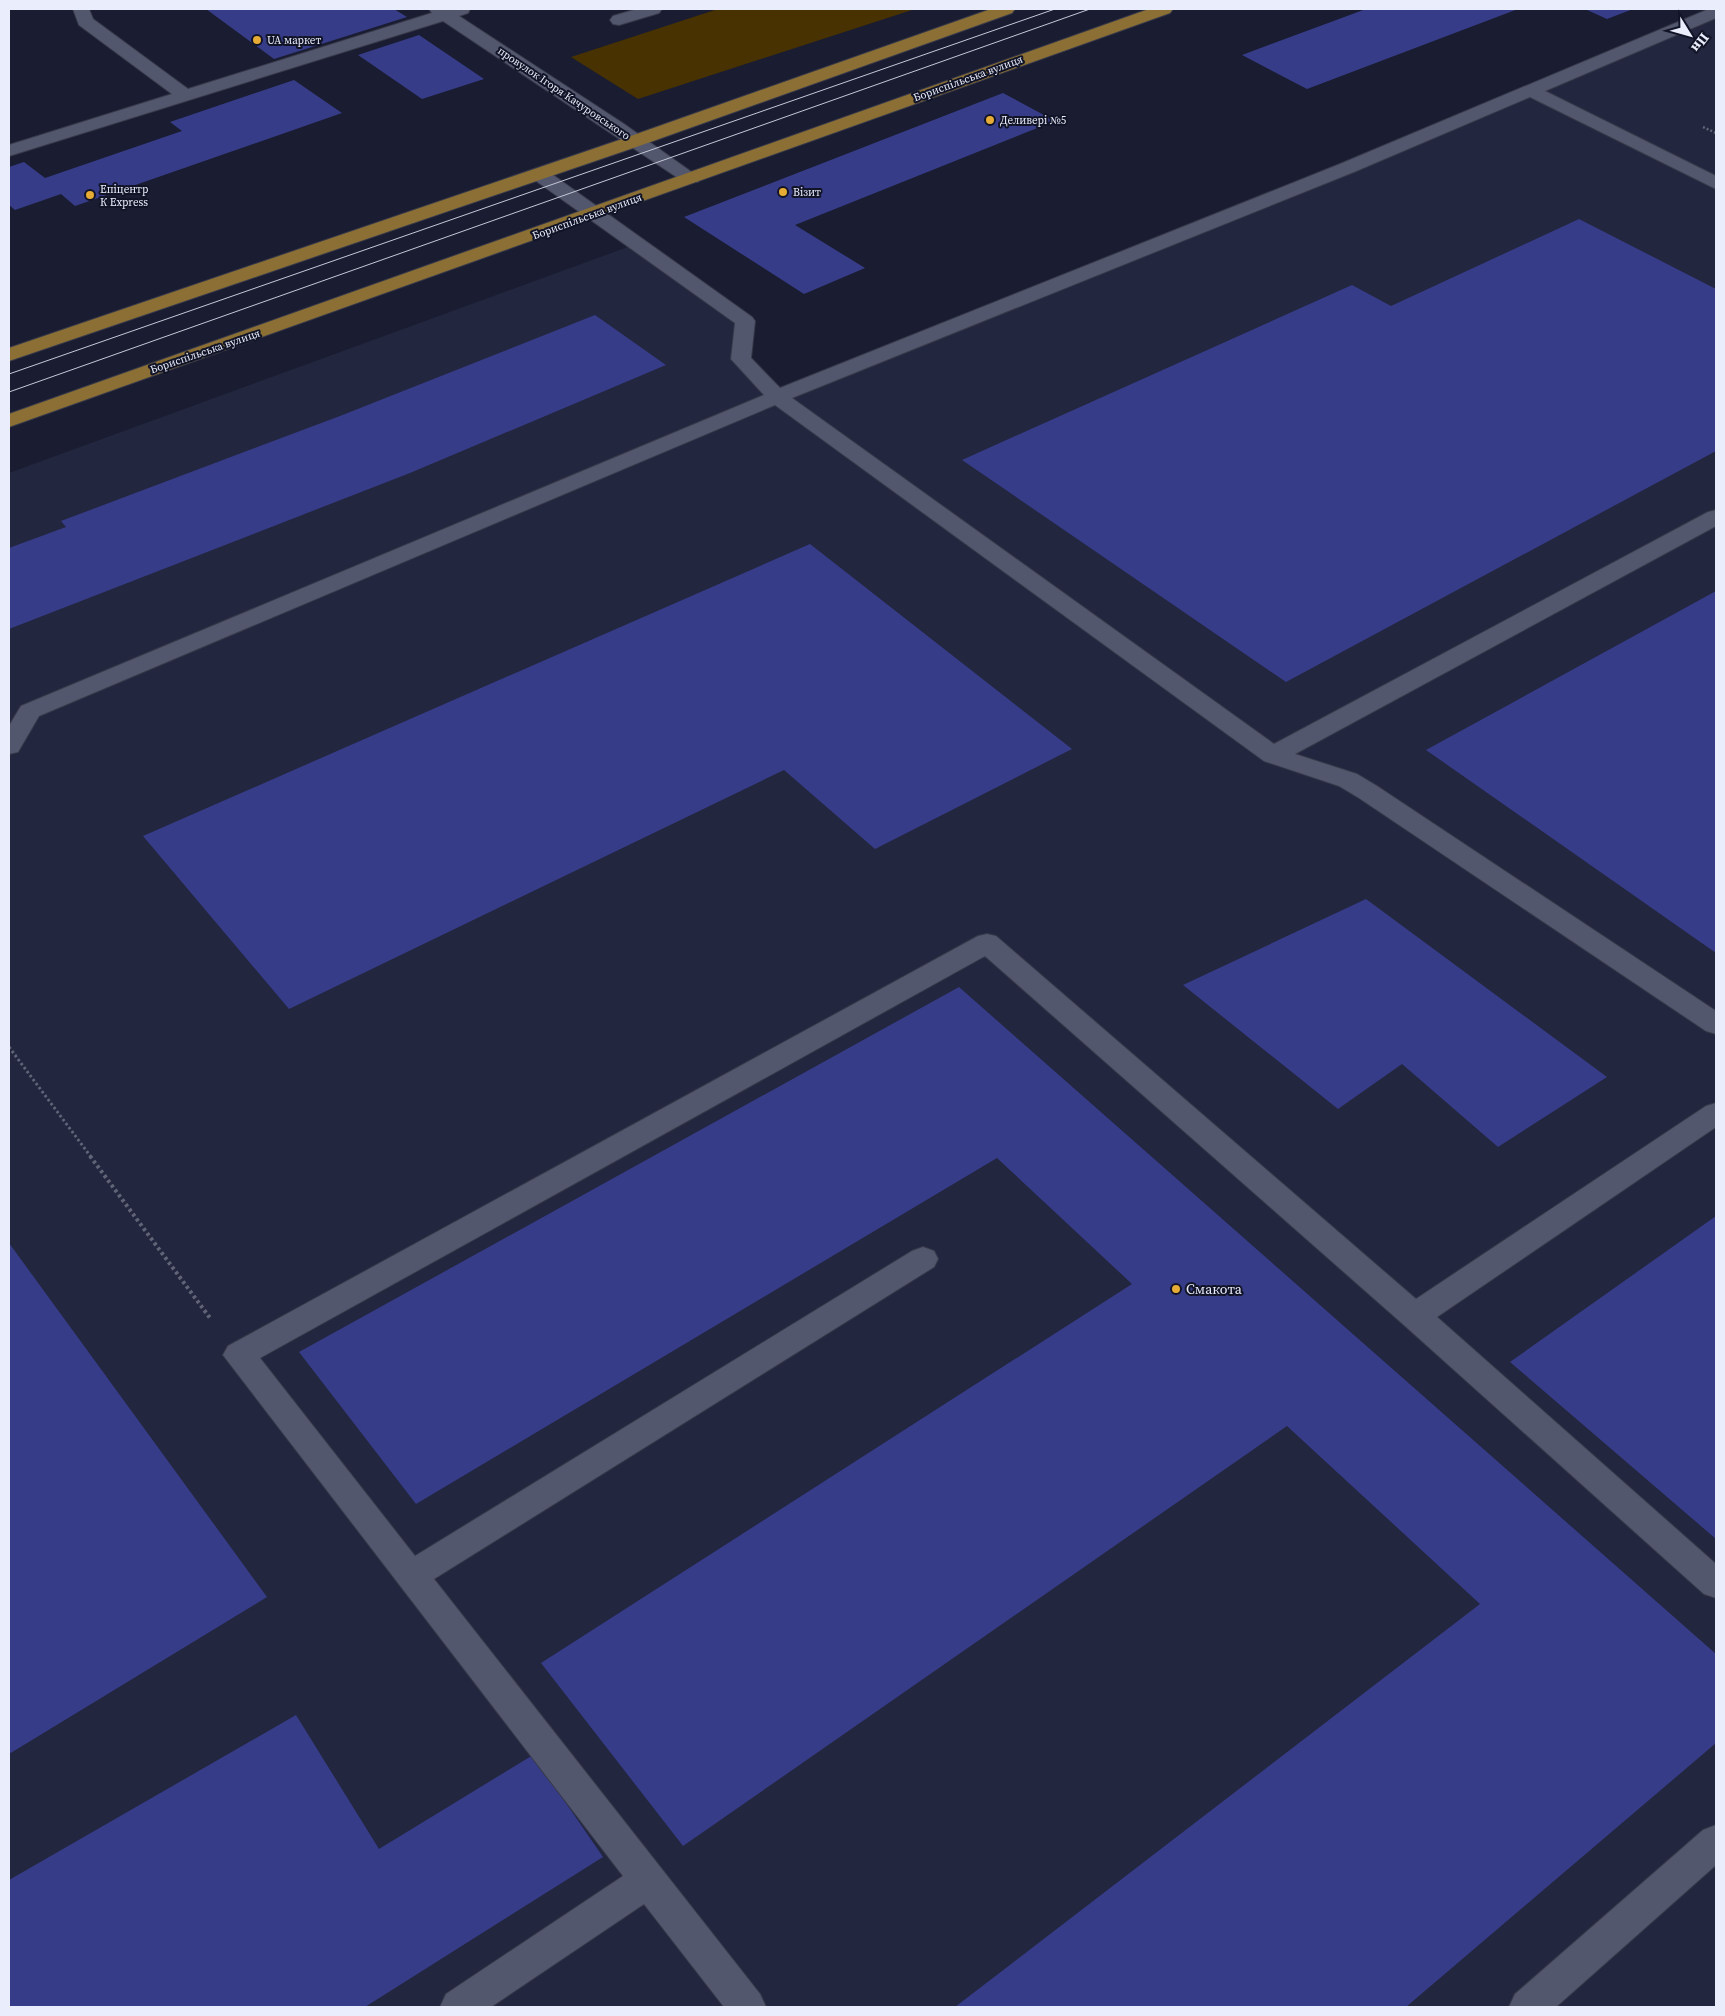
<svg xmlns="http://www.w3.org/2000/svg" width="1725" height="2016" viewBox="0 0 1725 2016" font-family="'Source Serif 4',serif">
  <rect width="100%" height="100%" fill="#1a1d31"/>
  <path fill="#22263f" d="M 1716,10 L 1716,2007 L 9,2007 L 9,473 L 636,244 L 745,321 L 741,359 L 777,397 L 1530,90 Z"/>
  <path fill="#483201" d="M 718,9 L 915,9 L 638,99 L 571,57 Z"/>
  <path fill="#373c88" d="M 206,9 L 394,9 L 407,17 L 274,59 Z
    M 1366,9 L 1518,9 L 1307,89 L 1242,55 Z
    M 1585,9 L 1633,9 L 1607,19 Z
    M 419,35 L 484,79 L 422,99 L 358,55 Z
    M 294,80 L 342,113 L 75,206 L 61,194 L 15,210 L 9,205 L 9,167 L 24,162 L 45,178 L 182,131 L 170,122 Z
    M 1003,93 L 1055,121 L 795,225 L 865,268 L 804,294 L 684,217 Z
    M 1579,219 L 1716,289 L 1716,451 L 1286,682 L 962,460 L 1352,285 L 1391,306 Z
    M 595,315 L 666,365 L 410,473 L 9,629 L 9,548 L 66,527 L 61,521 L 340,416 Z
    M 810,544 L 1072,749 L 875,849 L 784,770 L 289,1009 L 143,836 Z
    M 1716,591 L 1716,953 L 1426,750 Z
    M 1366,899 L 1607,1077 L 1498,1147 L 1402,1064 L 1338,1109 L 1183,985 Z
    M 959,987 L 1716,1654 L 1716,1743 L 1406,2007 L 955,2007 L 1480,1604 L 1287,1426 L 683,1846 L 541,1663 L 1132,1284 L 997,1158 L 416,1504 L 299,1352 Z
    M 1716,1216 L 1716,1539 L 1510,1362 Z
    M 9,1243 L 267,1597 L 9,1754 Z
    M 296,1715 L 379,1849 L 533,1755 L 603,1857 L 365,2007 L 9,2007 L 9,1880 Z"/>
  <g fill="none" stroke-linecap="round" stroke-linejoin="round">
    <g stroke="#383a4a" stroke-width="2">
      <path id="minor" d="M 73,9 L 89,9 L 93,19 L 188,89 L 432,13 L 429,9 L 470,9 L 468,13 L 459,16 L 624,124 L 700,178 L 698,182 L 684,182 L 443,21 L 9,156 L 9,145 L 172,94 L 79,25 Z
        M 637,9 L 662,9 L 659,13 L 619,25 L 613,24 L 610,20 L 613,16 Z
        M 1709,9 L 1716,9 L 1716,18 L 1545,91 L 1716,176 L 1716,189 L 1530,97 L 1354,172 L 792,398 L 1274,744 L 1708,512 L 1716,510 L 1716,526 L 1295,754 L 1357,774 L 1377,786 L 1716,1011 L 1716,1034 L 1706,1031 L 1359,798 L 1339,786 L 1264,761 L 775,405 L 39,716 L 18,752 L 9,754 L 9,726 L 21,706 L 764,395 L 731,359 L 735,323 L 532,178 L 530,174 L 532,170 L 546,170 L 752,317 L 755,321 L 751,358 L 780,388 L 1340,164 Z
        M 987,934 L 996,936 L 1416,1299 L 1706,1106 L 1716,1103 L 1716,1127 L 1437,1317 L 1716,1564 L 1716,1598 L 1704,1594 L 1404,1325 L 985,956 L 260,1358 L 415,1556 L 912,1251 L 923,1247 L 934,1251 L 938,1259 L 934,1267 L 434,1579 L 760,1994 L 766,2007 L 724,2007 L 644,1904 L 491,2007 L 440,2007 L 446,1994 L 623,1876 L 223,1355 L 228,1346 L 978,936 Z
        M 1716,1825 L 1716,1865 L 1556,2007 L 1509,2007 L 1515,1994 L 1703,1830 Z"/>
    </g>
    <g stroke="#383a4a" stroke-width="2">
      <path id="major" d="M 991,9 L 1015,9 L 1012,13 L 642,145 L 9,361 L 9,348 L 628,137 Z
        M 1149,9 L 1173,9 L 1170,13 L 9,427 L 9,414 Z"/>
    </g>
    <path stroke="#616476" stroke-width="2.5" stroke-dasharray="2 2" stroke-linecap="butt" d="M 1703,127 L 1716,133"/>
    <path stroke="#616476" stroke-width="3" stroke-dasharray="2.5 2.5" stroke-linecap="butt" d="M 9,1047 L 91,1157"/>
    <path stroke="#616476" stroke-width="4" stroke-dasharray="3 3" stroke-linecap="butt" d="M 90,1156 L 210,1318"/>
    <use href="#minor" fill="#52576e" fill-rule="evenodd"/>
    <use href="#major" fill="#8b6f34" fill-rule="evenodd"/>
    <path stroke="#c5c8d7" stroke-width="1" d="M 9,374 L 1055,9
      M 9,392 L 1090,9"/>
  </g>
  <g fill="#e7ac36" stroke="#111427" stroke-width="2">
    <circle cx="257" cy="40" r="5"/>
    <circle cx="990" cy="120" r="5"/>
    <circle cx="783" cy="192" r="5"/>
    <circle cx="90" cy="195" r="5"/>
    <circle cx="1176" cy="1289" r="5"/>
  </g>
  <g text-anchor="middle" stroke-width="4" stroke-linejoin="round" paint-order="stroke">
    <g font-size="11" fill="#eaedfb" stroke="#111427" text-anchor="start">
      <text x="267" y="44">UA маркет</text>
      <text x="1000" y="124">Деливері №5</text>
      <text x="100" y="193">Епіцентр<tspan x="100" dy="13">К Express</tspan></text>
      <text x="793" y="196">Візит</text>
    </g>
    <g font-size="11" fill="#eaedfb" stroke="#111427">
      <text transform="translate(968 78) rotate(-20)" y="4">Бориспільська вулиця</text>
      <text transform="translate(564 93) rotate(34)" y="4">провулок Ігоря Качуровського</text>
      <text transform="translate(587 216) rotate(-20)" y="4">Бориспільська вулиця</text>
      <text transform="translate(205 351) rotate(-19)" y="4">Бориспільська вулиця</text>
    </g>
    <g font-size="14" fill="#eaedfb" stroke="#111427" text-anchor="start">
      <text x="1186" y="1294">Смакота</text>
    </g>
  </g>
  <rect width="1725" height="2016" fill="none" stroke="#eaedfb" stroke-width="20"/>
  <g transform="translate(1690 35) rotate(127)" stroke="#111427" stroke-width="4" paint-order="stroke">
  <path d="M0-4L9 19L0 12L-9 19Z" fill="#eaedfb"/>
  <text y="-8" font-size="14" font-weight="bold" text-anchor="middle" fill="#eaedfb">Пн</text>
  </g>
</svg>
